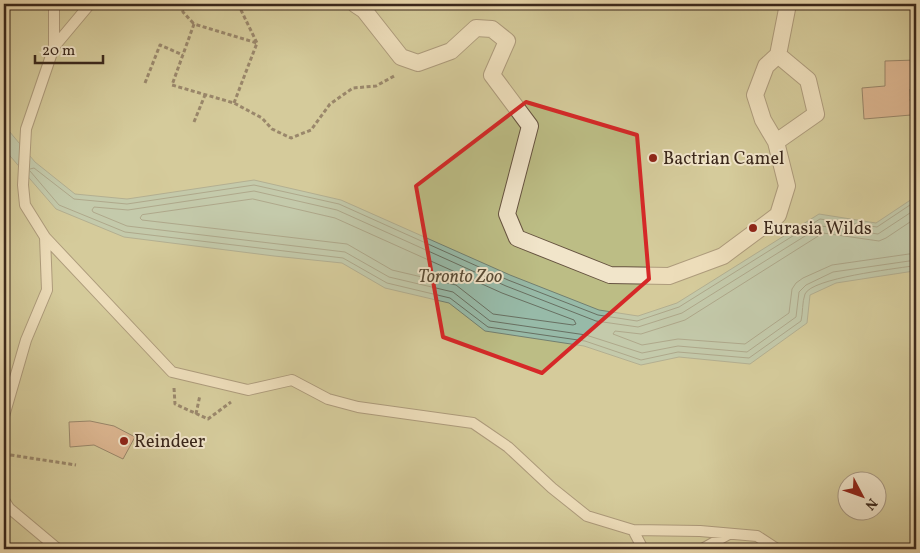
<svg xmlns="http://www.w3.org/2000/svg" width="920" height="553" viewBox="0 0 920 553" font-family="Vollkorn,serif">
  <rect width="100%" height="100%" fill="#e9d7ad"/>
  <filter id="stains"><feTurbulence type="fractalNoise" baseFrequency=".004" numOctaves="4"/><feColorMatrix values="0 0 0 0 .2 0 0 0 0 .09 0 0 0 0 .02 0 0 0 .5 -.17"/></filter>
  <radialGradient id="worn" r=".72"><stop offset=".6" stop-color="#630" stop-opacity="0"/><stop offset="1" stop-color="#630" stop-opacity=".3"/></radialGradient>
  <path fill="#bcbd85" stroke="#7b7250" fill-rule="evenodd" d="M 4,4 L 916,4 L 916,549 L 4,549 ZM 848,480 L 878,480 L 878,510 L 848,510 Z"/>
  <path fill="#97baa8" stroke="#727f70" d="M 4,125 L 35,162 L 75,194 L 127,199 L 254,180 L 341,200 L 510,275 L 599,310 L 638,316 L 677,303 L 819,214 L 876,223 L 912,199 L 916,193 L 916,275 L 914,271 L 836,283 L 810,295 L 807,323 L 750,364 L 679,357 L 641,365 L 584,346 L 485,331 L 449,303 L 385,288 L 342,263 L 274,256 L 124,237 L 56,209 L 4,149 Z"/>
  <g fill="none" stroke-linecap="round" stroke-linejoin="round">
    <path stroke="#687062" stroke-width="1" d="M 30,169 L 34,168 L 74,199 L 127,204 L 254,185 L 339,204 L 508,280 L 598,315 L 637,321 L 679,307 L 820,219 L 877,227 L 916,201
      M 30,171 L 59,205 L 125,232 L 343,258 L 387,283 L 450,298 L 488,327 L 585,341 L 641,360 L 678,352 L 749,358 L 801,321 C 803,313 802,302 805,294 C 812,278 894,269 912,266 L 916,267
      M 253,199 L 335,218 L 502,293 L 574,320 L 576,324 L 573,325 L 493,314 L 456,285 L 392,270 L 347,244 L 142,220 L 140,218 L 142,215 Z
      M 916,209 L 878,234 L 821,226 L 682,313 L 638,327 L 596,321 L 506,286 L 337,210 L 254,191 L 128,210 L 94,207 L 92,210 L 93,212 L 127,226 L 345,252 L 389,277 L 453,292 L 490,321 L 586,335 L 642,353 L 678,346 L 747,352 L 796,317 L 799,292 L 806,285 L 833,272 L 916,260
      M 916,218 L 886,238 L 879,241 L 823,233 L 685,320 L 641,334 L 615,331 L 613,334 L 642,345 L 678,339 L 745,344 L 789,313 L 792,289 L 796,283 L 803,278 L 832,265 L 916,253"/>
  </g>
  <path fill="#d09373" stroke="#3a271b" d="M 916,60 L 916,89 L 910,89 L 911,115 L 864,119 L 862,88 L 885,86 L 885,61 Z
    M 90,421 L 114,426 L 135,437 L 123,459 L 94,445 L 70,447 L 69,422 Z"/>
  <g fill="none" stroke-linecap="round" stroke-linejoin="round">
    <g stroke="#665340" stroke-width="12">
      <path id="service" d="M 54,47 L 90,4
        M 45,237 L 172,372 L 248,390 L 292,380 L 328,399 L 358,407 L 473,423 L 508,447 L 552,488 L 587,516 L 633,530 L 700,531 L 757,536 L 777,549
        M 4,416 L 26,340 L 47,290 L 45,237 L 25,205 L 23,185 L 26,129 L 54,47 L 54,4
        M 4,500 L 9,508 L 58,549
        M 633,530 L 643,549
        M 702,549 L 729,534"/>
    </g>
    <g stroke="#665340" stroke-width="18">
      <path id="pedestrian" d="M 355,4 L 364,10 L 401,57 L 418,63 L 451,51 L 476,28 L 492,29 L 507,41 L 492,75 L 530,126 L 507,214 L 517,238 L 610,275 L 669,276 L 723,256 L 778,215 L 787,186 L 776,142 L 816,114 L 808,80 L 778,55 L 788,4
        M 776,142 L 763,120 L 755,95 L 766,66 L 778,55"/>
    </g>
    <path stroke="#3a271b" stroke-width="3" stroke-dasharray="4 2.5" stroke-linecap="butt" d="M 181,4 L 183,12 L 194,24
      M 238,4 L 257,43
      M 145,83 L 160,45 L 183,55
      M 910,101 L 916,99
      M 234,103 L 257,43 L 194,24 L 172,85 L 234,103 L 262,118 L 272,129 L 291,138 L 311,130 L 330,104 L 353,88 L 376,86 L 396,75
      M 194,122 L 205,95
      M 174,388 L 175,404 L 208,419 L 231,402
      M 196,414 L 200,395
      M 4,454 L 76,465"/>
    <use href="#service" stroke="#f1e5ca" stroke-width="10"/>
    <use href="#pedestrian" stroke="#f1e5ca" stroke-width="16"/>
  </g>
  <path d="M0 0H920V553H0ZM 526,102 L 637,135 L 649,279 L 542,373 L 443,337 L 416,186 Z" fill="#e9d7ad" fill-opacity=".55" fill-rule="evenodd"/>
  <path fill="none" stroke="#d62828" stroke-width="4" stroke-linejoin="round" d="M 526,102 L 637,135 L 649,279 L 542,373 L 443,337 L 416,186 Z"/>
  <g fill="#8f2418" stroke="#f1e5ca" stroke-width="2">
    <circle cx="653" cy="158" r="5"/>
    <circle cx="753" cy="228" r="5"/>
    <circle cx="124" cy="441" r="5"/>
  </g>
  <g text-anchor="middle" stroke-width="4" stroke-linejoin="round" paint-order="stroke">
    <g font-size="18" fill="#3a271b" stroke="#f1e5ca" text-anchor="start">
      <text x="663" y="164">Bactrian Camel</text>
      <text x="763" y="234">Eurasia Wilds</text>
      <text x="134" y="447">Reindeer</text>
    </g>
    <g font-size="18" font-style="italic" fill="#5a4c36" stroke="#f1e5ca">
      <text x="460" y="282">Toronto Zoo</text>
    </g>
  </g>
  <rect width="920" height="553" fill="none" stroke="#e9d7ad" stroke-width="20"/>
  <rect x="5" y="5" width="910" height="543" fill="none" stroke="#3a271b" stroke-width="2.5"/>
  <rect x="10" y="10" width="900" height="533" fill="none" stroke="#3a271b"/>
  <g transform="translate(862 496) rotate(131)"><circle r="24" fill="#f1e5ca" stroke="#a89984"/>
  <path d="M0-4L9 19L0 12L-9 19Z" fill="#8f2418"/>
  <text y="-8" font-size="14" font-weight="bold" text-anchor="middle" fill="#3a271b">N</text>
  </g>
  <path d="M35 55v8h68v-8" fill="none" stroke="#3a271b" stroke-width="2.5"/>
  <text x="42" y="55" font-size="15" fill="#3a271b" stroke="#f1e5ca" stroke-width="4" paint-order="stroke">20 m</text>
  <rect width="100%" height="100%" filter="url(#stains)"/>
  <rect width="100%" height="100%" fill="url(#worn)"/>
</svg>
